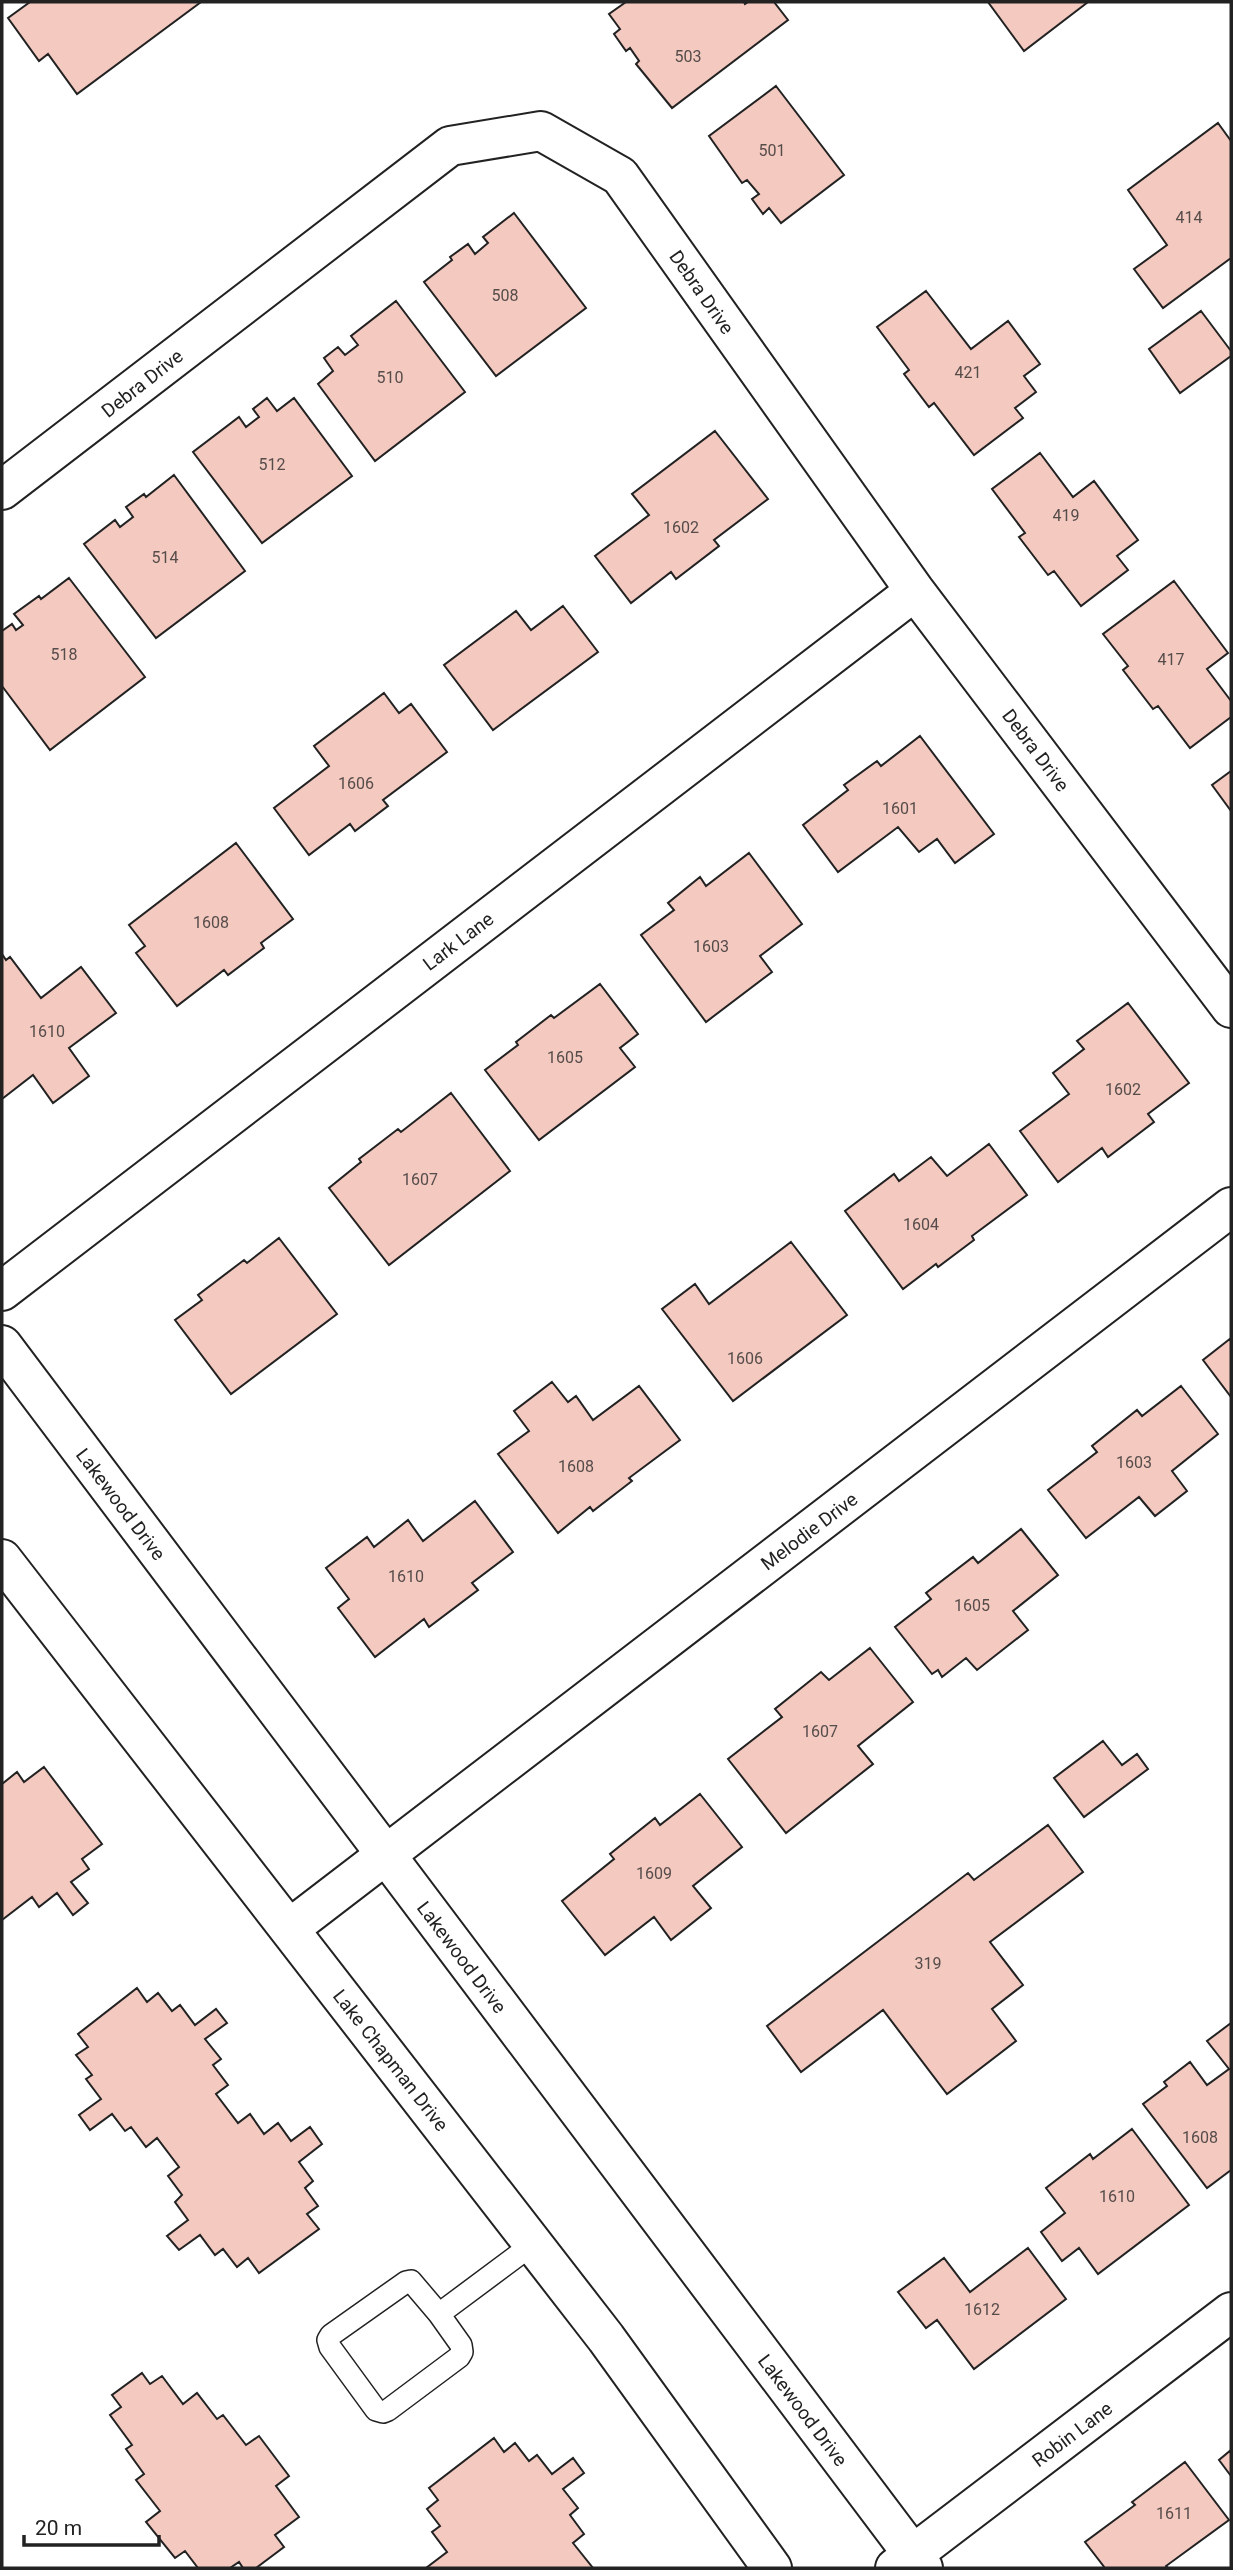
<svg xmlns="http://www.w3.org/2000/svg" width="1233" height="2570" viewBox="0 0 1233 2570" font-family="Roboto,sans-serif">
  <rect width="100%" height="100%" fill="#fff"/>
  <path fill="#f3c9c0" stroke="#222" stroke-width="2" d="M 30,2 L 201,2 L 77,94 L 48,54 L 39,61 L 8,18 Z
    M 626,2 L 744,2 L 745,4 L 748,2 L 774,2 L 788,20 L 672,108 L 636,64 L 639,61 L 630,48 L 626,51 L 614,34 L 620,29 L 609,14 Z
    M 988,2 L 1088,2 L 1024,51 Z
    M 776,86 L 844,175 L 781,223 L 769,208 L 763,214 L 752,199 L 759,194 L 747,180 L 742,183 L 709,136 Z
    M 1218,123 L 1231,141 L 1231,258 L 1163,308 L 1134,269 L 1167,245 L 1128,190 Z
    M 514,213 L 586,308 L 496,376 L 424,282 L 452,260 L 450,257 L 468,244 L 475,254 L 488,243 L 483,237 Z
    M 926,291 L 971,349 L 1008,321 L 1040,364 L 1024,376 L 1036,392 L 1015,408 L 1023,418 L 974,455 L 934,403 L 929,407 L 904,374 L 909,370 L 877,327 Z
    M 396,301 L 465,392 L 375,461 L 318,384 L 333,371 L 324,358 L 338,347 L 345,355 L 358,345 L 351,336 Z
    M 1201,311 L 1231,351 L 1231,356 L 1180,393 L 1149,349 Z
    M 267,398 L 277,411 L 294,398 L 352,476 L 262,543 L 193,452 L 239,417 L 246,427 L 259,417 L 253,409 Z
    M 715,431 L 768,499 L 714,540 L 719,546 L 676,579 L 671,572 L 631,603 L 595,556 L 649,515 L 632,494 Z
    M 1040,453 L 1073,497 L 1094,481 L 1138,540 L 1117,556 L 1128,570 L 1081,606 L 1054,571 L 1048,575 L 1019,537 L 1025,533 L 992,489 Z
    M 174,475 L 245,571 L 156,638 L 84,544 L 115,520 L 120,527 L 133,517 L 126,507 L 144,494 L 146,497 Z
    M 69,578 L 145,677 L 50,750 L 2,686 L 2,631 L 12,624 L 16,630 L 23,625 L 14,614 L 39,596 L 41,599 Z
    M 1174,581 L 1228,653 L 1207,669 L 1231,701 L 1231,717 L 1190,748 L 1158,706 L 1153,709 L 1123,670 L 1128,666 L 1103,634 Z
    M 563,606 L 598,652 L 493,730 L 444,665 L 516,611 L 531,630 Z
    M 384,693 L 399,713 L 411,704 L 447,752 L 383,800 L 388,806 L 355,831 L 350,824 L 309,855 L 274,808 L 329,766 L 314,746 Z
    M 920,736 L 994,834 L 955,863 L 937,839 L 919,852 L 898,827 L 838,872 L 803,825 L 848,790 L 844,785 L 877,761 L 881,766 Z
    M 1231,771 L 1231,811 L 1212,785 Z
    M 236,843 L 293,919 L 261,943 L 264,948 L 228,975 L 224,970 L 177,1006 L 136,953 L 145,946 L 129,925 Z
    M 749,853 L 802,924 L 760,956 L 772,972 L 706,1022 L 641,935 L 674,910 L 668,903 L 700,877 L 706,886 Z
    M 2,954 L 6,960 L 10,957 L 41,998 L 81,967 L 116,1013 L 69,1048 L 89,1076 L 53,1103 L 33,1075 L 2,1099 Z
    M 600,984 L 638,1034 L 620,1048 L 635,1067 L 539,1140 L 485,1070 L 518,1045 L 516,1042 L 551,1015 L 554,1018 Z
    M 1128,1003 L 1189,1083 L 1148,1114 L 1154,1122 L 1108,1157 L 1102,1148 L 1058,1182 L 1020,1131 L 1069,1094 L 1053,1073 L 1084,1049 L 1077,1041 Z
    M 451,1093 L 510,1171 L 389,1265 L 329,1188 L 361,1162 L 359,1159 L 398,1129 L 401,1132 Z
    M 989,1144 L 1027,1195 L 972,1236 L 974,1240 L 938,1267 L 936,1264 L 903,1289 L 845,1211 L 894,1174 L 899,1181 L 931,1157 L 947,1176 Z
    M 279,1238 L 337,1314 L 231,1394 L 175,1320 L 202,1300 L 198,1295 L 244,1260 L 247,1263 Z
    M 791,1242 L 847,1315 L 733,1401 L 662,1309 L 695,1284 L 709,1304 Z
    M 1231,1338 L 1231,1397 L 1203,1360 Z
    M 552,1382 L 568,1402 L 576,1396 L 593,1420 L 639,1386 L 680,1440 L 629,1478 L 632,1481 L 593,1511 L 590,1507 L 558,1533 L 498,1454 L 529,1431 L 514,1411 Z
    M 1181,1386 L 1218,1434 L 1172,1471 L 1187,1491 L 1155,1516 L 1139,1497 L 1086,1538 L 1048,1490 L 1097,1452 L 1092,1446 L 1137,1410 L 1142,1416 Z
    M 475,1501 L 513,1552 L 472,1583 L 478,1590 L 429,1627 L 424,1619 L 375,1657 L 338,1608 L 349,1599 L 326,1568 L 367,1537 L 374,1547 L 408,1520 L 423,1541 Z
    M 1021,1529 L 1058,1575 L 1013,1611 L 1028,1630 L 977,1670 L 966,1658 L 942,1677 L 938,1670 L 932,1674 L 895,1627 L 931,1599 L 926,1593 L 973,1557 L 978,1563 Z
    M 870,1648 L 913,1702 L 858,1746 L 873,1764 L 786,1833 L 728,1759 L 782,1717 L 775,1709 L 821,1672 L 829,1680 Z
    M 1103,1741 L 1122,1765 L 1137,1754 L 1148,1769 L 1084,1817 L 1054,1778 Z
    M 44,1767 L 102,1844 L 82,1859 L 89,1869 L 71,1882 L 88,1903 L 73,1915 L 57,1893 L 39,1907 L 32,1897 L 2,1920 L 2,1784 L 17,1772 L 24,1782 Z
    M 700,1794 L 742,1847 L 693,1886 L 711,1908 L 671,1940 L 654,1917 L 605,1955 L 562,1901 L 614,1859 L 610,1854 L 655,1818 L 660,1825 Z
    M 1048,1825 L 1083,1872 L 990,1942 L 1023,1985 L 992,2009 L 1016,2041 L 947,2094 L 883,2010 L 801,2072 L 767,2026 L 968,1873 L 974,1880 Z
    M 137,1988 L 147,2002 L 158,1993 L 172,2011 L 180,2005 L 195,2025 L 216,2009 L 227,2023 L 205,2039 L 221,2059 L 213,2065 L 228,2085 L 216,2094 L 238,2123 L 250,2114 L 264,2134 L 278,2123 L 291,2141 L 310,2127 L 322,2144 L 299,2162 L 313,2181 L 305,2188 L 318,2206 L 307,2214 L 319,2229 L 259,2273 L 248,2258 L 237,2267 L 223,2249 L 215,2255 L 200,2235 L 179,2250 L 167,2236 L 188,2220 L 175,2202 L 182,2195 L 168,2176 L 179,2167 L 157,2138 L 146,2147 L 131,2127 L 125,2131 L 112,2114 L 90,2130 L 79,2115 L 101,2099 L 86,2079 L 92,2075 L 76,2055 L 88,2047 L 78,2034 Z
    M 1231,2023 L 1231,2170 L 1207,2188 L 1143,2104 L 1167,2086 L 1164,2082 L 1190,2062 L 1207,2085 L 1229,2069 L 1207,2041 Z
    M 1132,2129 L 1189,2205 L 1098,2274 L 1079,2248 L 1062,2261 L 1041,2232 L 1065,2213 L 1046,2188 L 1090,2154 L 1093,2159 Z
    M 1028,2248 L 1066,2299 L 974,2369 L 937,2320 L 926,2328 L 898,2292 L 944,2258 L 970,2292 Z
    M 142,2373 L 150,2384 L 162,2376 L 183,2404 L 197,2393 L 217,2419 L 223,2415 L 246,2445 L 259,2436 L 289,2476 L 276,2486 L 299,2517 L 275,2535 L 284,2547 L 256,2568 L 243,2568 L 239,2562 L 230,2568 L 198,2568 L 185,2551 L 175,2558 L 146,2522 L 160,2511 L 136,2480 L 144,2474 L 126,2449 L 132,2445 L 110,2415 L 121,2407 L 112,2395 Z
    M 494,2438 L 504,2452 L 515,2443 L 529,2461 L 537,2455 L 552,2474 L 573,2458 L 584,2473 L 563,2489 L 578,2508 L 570,2515 L 584,2534 L 573,2543 L 593,2568 L 426,2568 L 447,2552 L 432,2532 L 440,2526 L 427,2509 L 438,2500 L 429,2488 Z
    M 1231,2450 L 1231,2476 L 1219,2460 Z
    M 1185,2462 L 1229,2520 L 1166,2566 L 1168,2568 L 1105,2568 L 1085,2542 L 1135,2505 L 1132,2502 Z"/>
  <g fill="none" stroke-linecap="round" stroke-linejoin="round">
    <g stroke="#222" stroke-width="24">
      <path id="lane" d="M 439,2314 L 461,2345 L 462,2352 L 459,2357 L 388,2410 L 383,2412 L 376,2410 L 330,2347 L 328,2340 L 331,2335 L 406,2282 L 411,2281 L 439,2314 L 533,2244"/>
    </g>
    <g stroke="#222" stroke-width="42">
      <path id="street" d="M 2,490 L 450,146 L 541,131 L 620,176 L 915,591 L 1231,1008
        M 2,1291 L 915,591
        M 2,1559 L 606,2338 L 772,2568
        M 289,1929 L 1231,1207
        M 895,2568 L 1231,2312"/>
    </g>
    <g stroke="#222" stroke-width="42">
      <path id="secondary" d="M 2,1345 L 923,2568"/>
    </g>
    <use href="#lane" stroke="#fff" stroke-width="21"/>
    <use href="#street" stroke="#fff" stroke-width="38"/>
    <use href="#secondary" stroke="#fff" stroke-width="38"/>
  </g>
  <g text-anchor="middle" stroke-width="5" stroke-linejoin="round" paint-order="stroke">
    <g font-size="16" fill="#564c4a">
      <text x="688" y="62">503</text>
      <text x="772" y="156">501</text>
      <text x="1189" y="223">414</text>
      <text x="505" y="301">508</text>
      <text x="968" y="378">421</text>
      <text x="390" y="383">510</text>
      <text x="272" y="470">512</text>
      <text x="1066" y="521">419</text>
      <text x="681" y="533">1602</text>
      <text x="165" y="563">514</text>
      <text x="64" y="660">518</text>
      <text x="1171" y="665">417</text>
      <text x="356" y="789">1606</text>
      <text x="900" y="814">1601</text>
      <text x="211" y="928">1608</text>
      <text x="711" y="952">1603</text>
      <text x="47" y="1037">1610</text>
      <text x="565" y="1063">1605</text>
      <text x="1123" y="1095">1602</text>
      <text x="420" y="1185">1607</text>
      <text x="921" y="1230">1604</text>
      <text x="745" y="1364">1606</text>
      <text x="1134" y="1468">1603</text>
      <text x="576" y="1472">1608</text>
      <text x="406" y="1582">1610</text>
      <text x="972" y="1611">1605</text>
      <text x="820" y="1737">1607</text>
      <text x="654" y="1879">1609</text>
      <text x="928" y="1969">319</text>
      <text x="1200" y="2143">1608</text>
      <text x="1117" y="2202">1610</text>
      <text x="982" y="2315">1612</text>
      <text x="1174" y="2519">1611</text>
    </g>
    <g font-size="19" fill="#222" stroke="#fff">
      <text transform="translate(702 292) rotate(55)" y="7">Debra Drive</text>
      <text transform="translate(142 383) rotate(-38)" y="7">Debra Drive</text>
      <text transform="translate(1036 750) rotate(53)" y="7">Debra Drive</text>
      <text transform="translate(458 941) rotate(-37)" y="7">Lark Lane</text>
      <text transform="translate(121 1504) rotate(53)" y="7">Lakewood Drive</text>
      <text transform="translate(809 1531) rotate(-37)" y="7">Melodie Drive</text>
      <text transform="translate(462 1957) rotate(53)" y="7">Lakewood Drive</text>
      <text transform="translate(391 2060) rotate(52)" y="7">Lake Chapman Drive</text>
      <text transform="translate(803 2410) rotate(53)" y="7">Lakewood Drive</text>
      <text transform="translate(1072 2434) rotate(-37)" y="7">Robin Lane</text>
    </g>
  </g>
  <rect width="1233" height="2570" fill="none" stroke="#222222" stroke-width="7"/>
  <path d="M24 2535v10h135v-10" fill="none" stroke="#222222" stroke-width="3.5"/>
  <text x="35" y="2535" font-size="21" fill="#222222" stroke="#ffffff" stroke-width="5" paint-order="stroke">20 m</text>
</svg>
